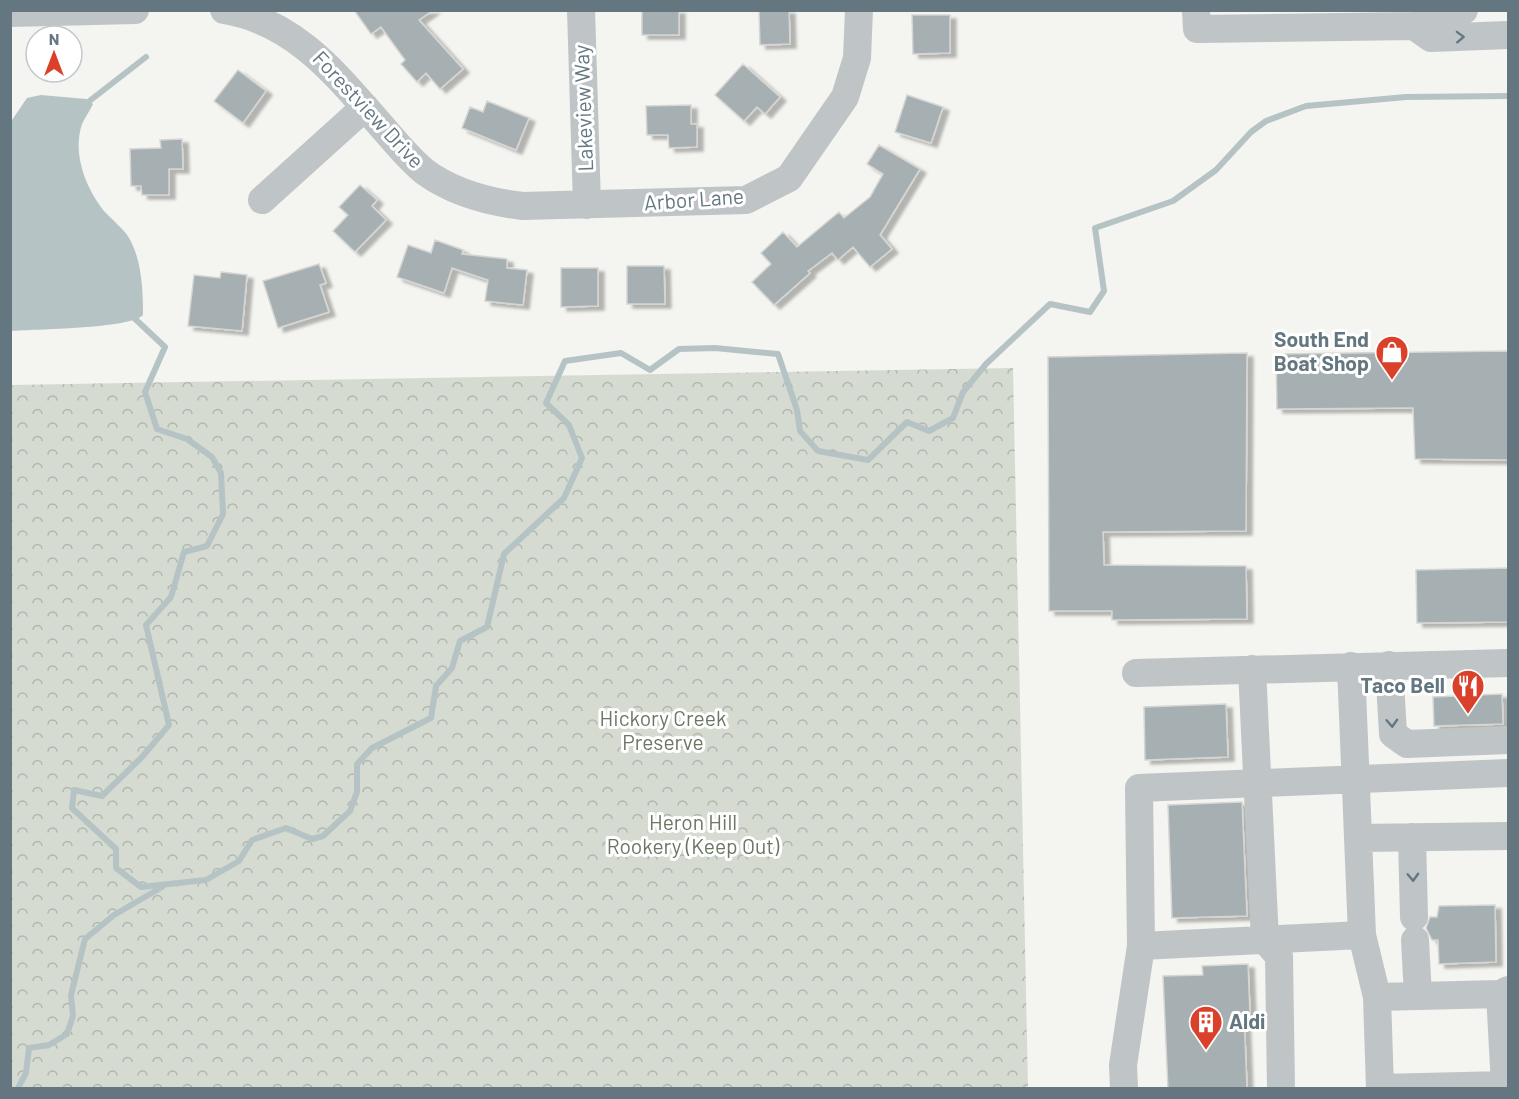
<svg xmlns="http://www.w3.org/2000/svg" width="1519" height="1099" viewBox="0 0 1519 1099" font-family="Barlow,sans-serif">
  <defs>
    <pattern id="park-crowns" width="20" height="18" patternUnits="userSpaceOnUse" patternTransform="scale(1.5)"><rect width="20" height="18" fill="#d6dbd1"/><path d="M2 6a3 3 0 1 1 6 0M12 15a3 3 0 1 1 6 0" fill="none" stroke="#b1b6af"/></pattern>
    <filter id="shadow"><feDropShadow dx="6" dy="4" stdDeviation="1.5" flood-color="#0004"/></filter>
  </defs>
  <rect width="100%" height="100%" fill="#f4f4f0"/>
  <path fill="url(#park-crowns)" d="M 1013,368 L 1028,1088 L 11,1088 L 11,385 Z"/>
  <path fill="#b6c3c5" d="M 41,95 L 86,99 L 93,104 C 90,111 85,117 82,124 C 72,154 86,188 104,211 C 112,220 123,228 129,238 C 142,260 143,291 143,315 C 130,329 34,329 11,331 L 12,120 L 27,98 Z"/>
  <g fill="none" stroke-linecap="round" stroke-linejoin="round">
    <path stroke="#b6c3c5" stroke-width="6" d="M 83,106 L 146,57
      M 132,316 L 165,347 L 145,392 L 157,429 L 187,439 L 212,457 L 221,473 L 223,514 L 207,546 L 184,552 L 171,597 L 146,625 L 169,725 L 142,757 L 102,796 L 74,790 L 72,808 L 116,849 L 116,868 L 141,887 L 206,880 L 239,861 L 252,840 L 286,828 L 312,839 L 323,836 L 350,811 L 357,792 L 357,764 L 372,748 L 431,718 L 436,686 L 452,668 L 460,641 L 487,627 L 504,554 L 564,498 L 582,458 L 569,425 L 546,403 L 565,361 L 621,353 L 650,370 L 679,349 L 715,348 L 778,354 L 797,410 L 800,431 L 818,451 L 868,460 L 907,422 L 929,431 L 953,418 L 963,392 L 986,364 L 1050,304 L 1090,312 L 1104,291 L 1095,228 L 1173,201 L 1216,170 L 1251,132 L 1266,121 L 1306,106 L 1406,97 L 1508,96
      M 18,1088 L 26,1073 L 29,1048 L 49,1045 L 67,1034 L 73,1016 L 71,995 L 85,939 L 114,915 L 162,887"/>
  </g>
  <path fill="#a6afb2" stroke="#d5d5d3" stroke-width="1.5" filter="url(#shadow)" d="M 354,10 L 433,10 L 419,20 L 463,69 L 440,89 L 426,73 L 417,82 L 401,64 L 405,60 L 381,27 L 371,34 Z
    M 642,10 L 679,10 L 679,35 L 642,35 Z
    M 759,10 L 789,10 L 790,44 L 760,45 Z
    M 912,15 L 950,15 L 950,53 L 913,54 Z
    M 743,64 L 780,97 L 765,114 L 757,107 L 744,121 L 715,95 Z
    M 238,70 L 266,91 L 243,123 L 214,101 Z
    M 907,95 L 943,107 L 931,143 L 895,132 Z
    M 487,101 L 529,118 L 516,150 L 462,128 L 470,107 L 483,112 Z
    M 691,105 L 691,124 L 697,124 L 697,147 L 669,148 L 668,135 L 647,135 L 646,106 Z
    M 182,139 L 183,169 L 169,169 L 169,195 L 142,195 L 141,186 L 131,186 L 130,149 L 161,148 L 160,140 Z
    M 879,145 L 920,169 L 880,235 L 892,249 L 870,267 L 853,247 L 838,260 L 832,253 L 808,271 L 810,273 L 774,305 L 752,282 L 771,264 L 761,253 L 783,232 L 797,247 L 839,212 L 844,218 L 870,197 L 883,174 L 867,164 Z
    M 360,185 L 377,200 L 372,206 L 386,220 L 355,252 L 333,231 L 348,215 L 339,207 Z
    M 435,240 L 463,250 L 462,254 L 507,259 L 507,268 L 527,270 L 523,305 L 485,301 L 488,280 L 452,268 L 444,293 L 397,277 L 408,245 L 431,253 Z
    M 319,264 L 326,283 L 320,285 L 329,312 L 278,328 L 263,281 Z
    M 627,266 L 664,266 L 665,304 L 627,304 Z
    M 561,268 L 598,268 L 598,306 L 561,307 Z
    M 221,272 L 247,275 L 242,331 L 188,326 L 194,275 L 220,278 Z
    M 1509,351 L 1509,460 L 1415,459 L 1413,408 L 1277,409 L 1276,354 Z
    M 1247,353 L 1246,531 L 1103,532 L 1104,565 L 1246,566 L 1247,619 L 1112,620 L 1112,611 L 1049,611 L 1048,357 Z
    M 1509,568 L 1509,622 L 1417,623 L 1416,570 Z
    M 1502,694 L 1503,724 L 1434,726 L 1433,697 Z
    M 1226,704 L 1228,757 L 1145,760 L 1144,707 Z
    M 1242,802 L 1247,916 L 1172,918 L 1168,805 Z
    M 1495,905 L 1496,962 L 1439,964 L 1438,940 L 1432,940 L 1426,928 L 1430,917 L 1437,917 L 1439,906 Z
    M 1248,964 L 1250,1013 L 1244,1013 L 1247,1089 L 1168,1089 L 1163,976 L 1203,975 L 1202,966 Z"/>
  <g fill="none" stroke-linecap="round" stroke-linejoin="round">
    <path stroke="#bfc4c6" stroke-width="28" d="M 224,10 C 297,22 338,77 384,129 C 397,144 410,160 425,172 C 454,193 488,202 523,206 L 746,200 L 789,178 L 845,97 L 857,58 L 859,10
      M 581,10 L 587,205
      M 1196,10 L 1197,29 L 1414,26 L 1464,10
      M 10,13 L 135,10
      M 1414,26 L 1431,38 L 1508,35
      M 262,200 L 365,107
      M 1389,665 L 1393,734 L 1407,744 L 1508,740
      M 1351,666 L 1362,935 L 1377,997 L 1380,1088
      M 1252,669 L 1265,940 L 1279,956 L 1281,1088
      M 1136,673 L 1508,663
      M 1412,837 L 1414,917
      M 1359,838 L 1508,836
      M 1415,940 L 1418,996
      M 1141,946 L 1362,935
      M 1377,997 L 1500,994 L 1508,990
      M 1124,1088 L 1123,1065 L 1141,946 L 1139,788 L 1508,773
      M 1380,1088 L 1505,1085 L 1500,994"/>
  </g>
  <defs><path id="oneway-chevron" d="M-2-3.5L2.5 0L-2 3.5" fill="none" stroke-width="1.6" stroke-linecap="round" stroke-linejoin="round" transform="scale(1.5)"/></defs>
  <g stroke="#647780">
    <use href="#oneway-chevron" transform="translate(1460 37) rotate(-2)"/>
    <use href="#oneway-chevron" transform="translate(1392 723) rotate(87)"/>
    <use href="#oneway-chevron" transform="translate(1413 877) rotate(88)"/>
  </g>
  <defs>
    <g id="shop-pin" transform="scale(1.725)"><path d="M0 17L-7.5 6A9.5 9.5 0 1 1 7.5 6Z" fill="#da402a" stroke="#fff"/><path d="M-5-2.5h2.3a2.7 3.5 0 0 1 5.4 0H5L5.5 6h-11ZM-1.5-2.5h3a1.5 2.3 0 0 0-3 0Z" fill="#fff"/></g>
    <g id="restaurant-pin" transform="scale(1.725)"><path d="M0 17L-7.5 6A9.5 9.5 0 1 1 7.5 6Z" fill="#da402a" stroke="#fff"/><path d="M-5-6h1v4h1v-4h1v4h1v-4h1v5L-1.5 .5V6h-2V.5L-5-1ZM5-6V6H3V1.5H1.5Q1.5-4 5-6Z" fill="#fff"/></g>
    <g id="building-pin" transform="scale(1.725)"><path d="M0 17L-7.5 6A9.5 9.5 0 1 1 7.5 6Z" fill="#da402a" stroke="#fff"/><path d="M-4-6H4V6H1V3H-1V6H-4ZM-2.5-4.3h1.7v1.8h-1.7ZM.8-4.3h1.7v1.8H.8ZM-2.5-1h1.7V.8h-1.7ZM.8-1h1.7V.8H.8Z" fill="#fff"/></g>
  </defs>
  <g fill-rule="evenodd">
    <use href="#shop-pin" x="1392" y="352"/>
    <use href="#restaurant-pin" x="1468" y="686"/>
    <use href="#building-pin" x="1206" y="1022"/>
  </g>
  <g text-anchor="middle" stroke-width="6" stroke-linejoin="round" paint-order="stroke">
    <g font-size="21" fill="#647780" stroke="#fff">
      <text transform="translate(584 108) rotate(-92)" y="7">Lakeview Way</text>
      <text transform="translate(368 110) rotate(47)" y="7">Forestview Drive</text>
      <text transform="translate(694 200) rotate(-4)" y="7">Arbor Lane</text>
    </g>
    <g font-size="21" font-weight="bold" fill="#647780" stroke="#fff" text-anchor="end">
      <text x="1369" y="347">South End<tspan x="1369" dy="24">Boat Shop</tspan></text>
      <text x="1445" y="693">Taco Bell</text>
      <text x="1229" y="1029" text-anchor="start">Aldi</text>
    </g>
    <g font-size="21" fill="#697763" stroke="#fff">
      <text x="663" y="726">Hickory Creek<tspan x="663" dy="24">Preserve</tspan></text>
      <text x="693" y="830">Heron Hill<tspan x="693" dy="24">Rookery (Keep Out)</tspan></text>
    </g>
  </g>
  <rect width="1519" height="1099" fill="none" stroke="#647780" stroke-width="24"/>
  <g transform="translate(54 54)"><circle r="28" fill="#ffffff" stroke="#c1c9cc" stroke-width="1.5"/>
  <path d="M0-4.5L10 22L0 15L-10 22Z" fill="#da402a"/>
  <text y="-9" font-size="16" font-weight="bold" text-anchor="middle" fill="#647780">N</text>
  </g>
</svg>
